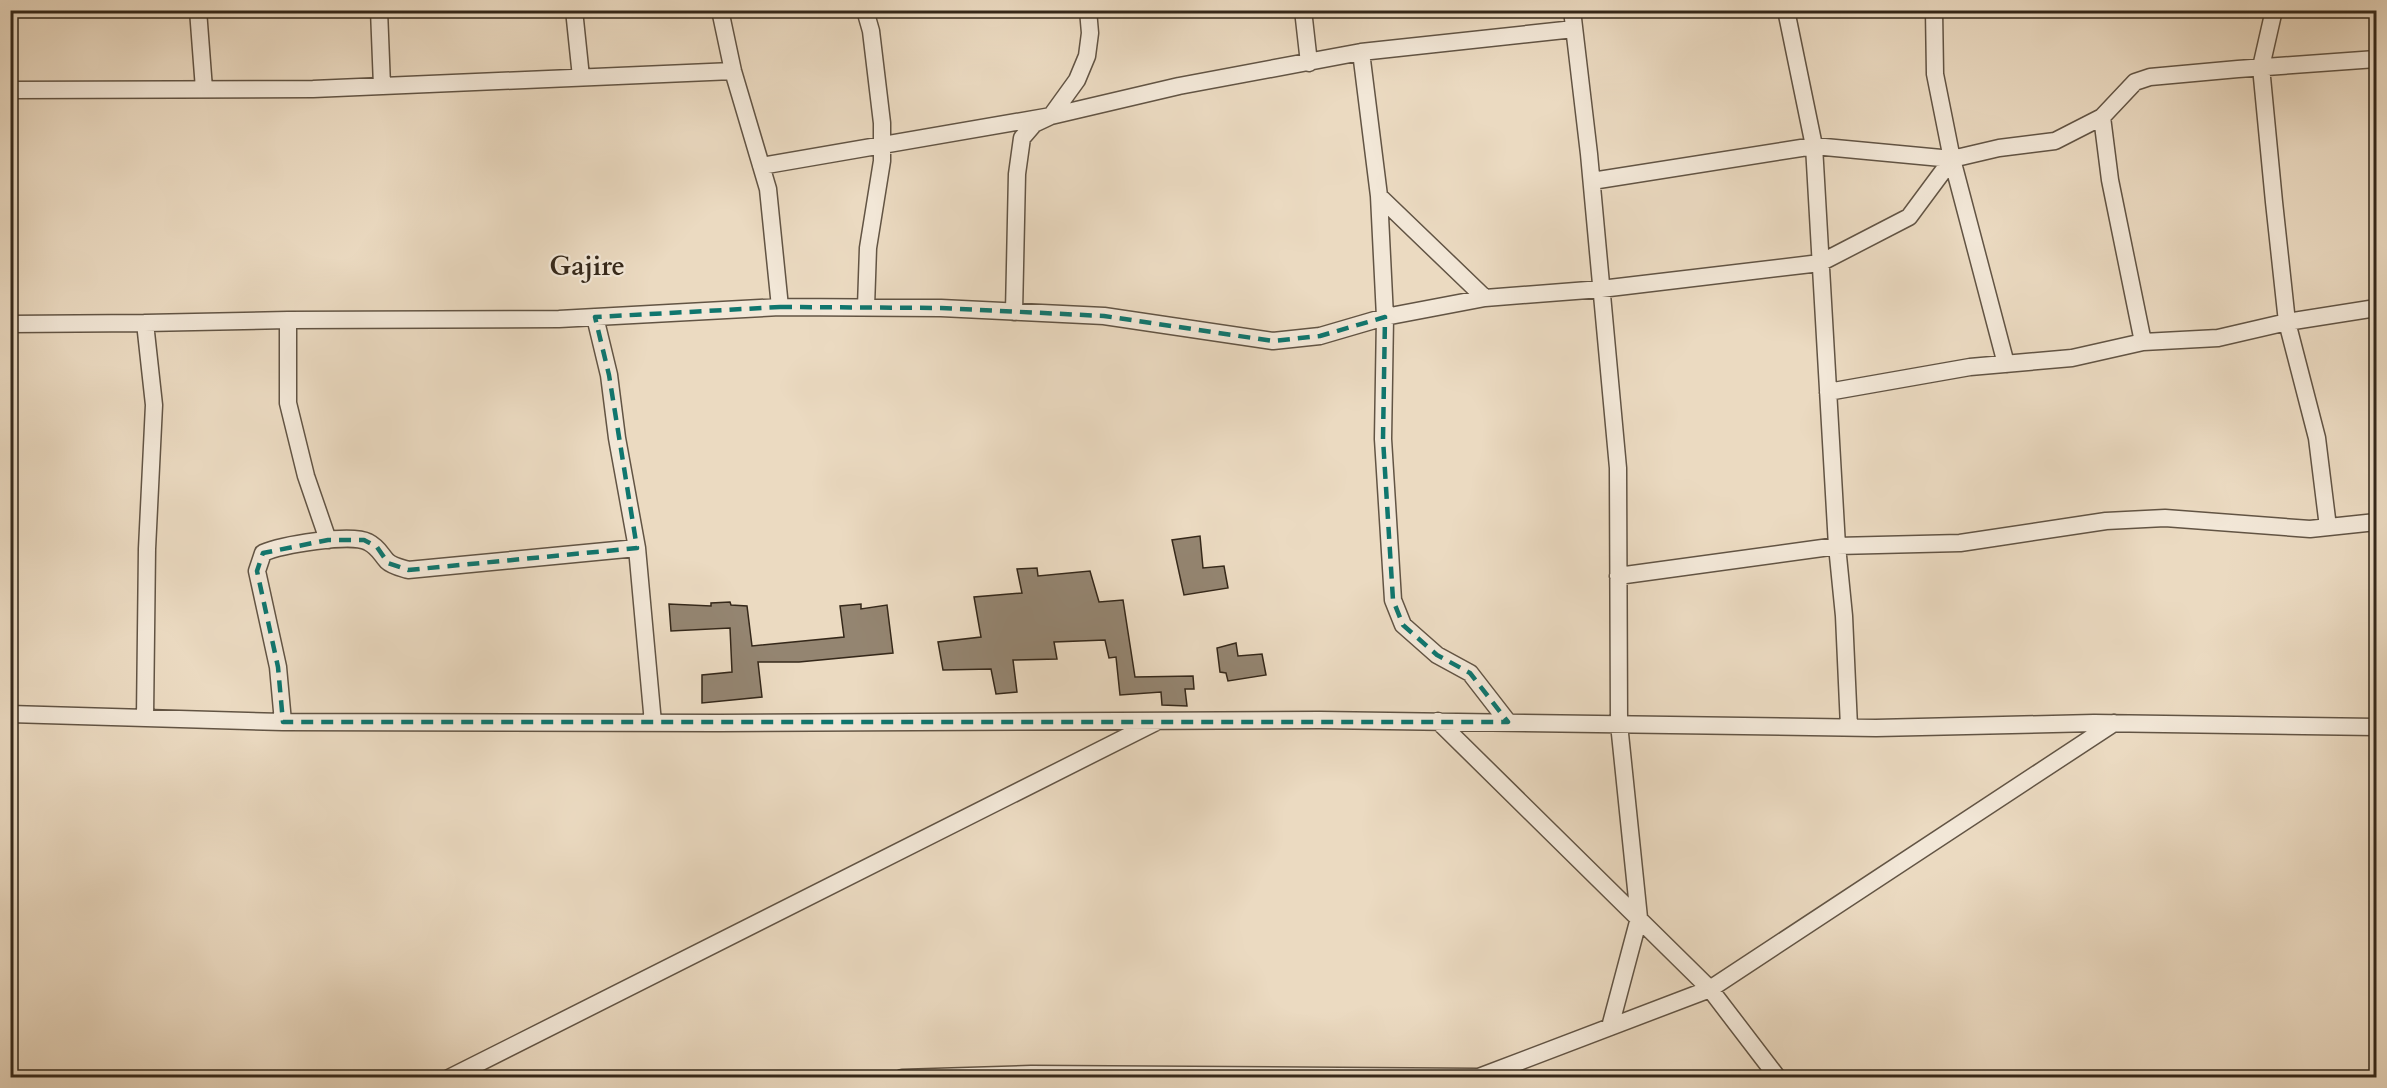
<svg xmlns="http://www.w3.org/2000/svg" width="2387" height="1088" viewBox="0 0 2387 1088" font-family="Cardo,serif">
  <rect width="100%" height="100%" fill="#ebdac1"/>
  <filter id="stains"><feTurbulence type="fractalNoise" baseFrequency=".00333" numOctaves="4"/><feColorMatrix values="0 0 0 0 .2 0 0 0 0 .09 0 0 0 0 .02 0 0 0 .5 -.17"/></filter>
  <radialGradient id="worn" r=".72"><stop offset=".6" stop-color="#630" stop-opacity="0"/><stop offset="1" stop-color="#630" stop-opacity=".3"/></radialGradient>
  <path fill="#948571" stroke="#35281a" stroke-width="1.5" d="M 1200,536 L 1203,568 L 1224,566 L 1228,588 L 1184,595 L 1172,540 Z
    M 1037,568 L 1038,576 L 1090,571 L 1099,602 L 1123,600 L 1135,677 L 1193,676 L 1194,689 L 1185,689 L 1187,706 L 1162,705 L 1161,692 L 1120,695 L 1116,657 L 1109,658 L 1105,640 L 1054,642 L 1057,659 L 1013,660 L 1017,692 L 996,694 L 991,669 L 943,670 L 938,642 L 981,637 L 974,597 L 1022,593 L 1017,569 Z
    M 730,602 L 731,605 L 747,606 L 752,646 L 844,637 L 840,606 L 861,604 L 861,609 L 887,605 L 893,653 L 799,662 L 758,662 L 762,697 L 702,703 L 702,675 L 732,672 L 730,628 L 671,631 L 669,604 L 711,606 L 711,603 Z
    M 1236,643 L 1238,656 L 1262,654 L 1266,675 L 1228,681 L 1226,673 L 1220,672 L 1217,648 Z"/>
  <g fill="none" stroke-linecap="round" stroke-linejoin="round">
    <g stroke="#625444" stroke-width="19">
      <path id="street" d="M 198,10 L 204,89
        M 379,10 L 382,86
        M 574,10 L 581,77
        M 720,10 L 733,71 L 768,189 L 780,307
        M 865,10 L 871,31 L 882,123 L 882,161 L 868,248 L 866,307
        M 1303,10 L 1309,63
        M 1572,10 L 1589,154 L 1618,468 L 1619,724 L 1639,918 L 1610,1027
        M 1786,10 L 1814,146 L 1837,546 L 1844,616 L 1849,727
        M 2274,10 L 2261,67 L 2274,202 L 2287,322 L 2317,438 L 2328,527
        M 1361,52 L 1379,196 L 1385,317 L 1383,439 L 1393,600 L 1403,625 L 1437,655 L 1470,673 L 1508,722
        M 10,90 L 313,89 L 733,71
        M 2102,117 L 2110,180 L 2143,342
        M 1952,159 L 2006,364
        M 761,166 L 1051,116 L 1179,86 L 1361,52 L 1574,29
        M 1592,181 L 1814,146 L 1952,159 L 1935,74 L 1934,10
        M 1379,196 L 1485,298
        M 1014,312 L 1017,174 L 1022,138 L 1034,124 L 1051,116 L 1077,80 L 1087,56 L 1090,33 L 1088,10
        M 595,317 L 609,375 L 617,438 L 637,548 L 653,723
        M 288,320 L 288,403 L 306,476 L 328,540
        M 145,323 L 154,405 L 147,549 L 145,717
        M 10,324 L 145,323 L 288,320 L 559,319 L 780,307 L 941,308 L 1104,316 L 1273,341 L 1320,336 L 1385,317 L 1485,298 L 1601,289 L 1820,263 L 1909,217 L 1952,159 L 1999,148 L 2055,141 L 2102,117 L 2135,82 L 2150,77 L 2238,69 L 2376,59
        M 1828,392 L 1970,367 L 2072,358 L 2143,342 L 2218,338 L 2287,322 L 2376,308
        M 1618,576 L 1837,546 L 1960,543 L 2106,521 L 2165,518 L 2310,529 L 2376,522
        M 10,714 L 283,722 L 719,723 L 1320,720 L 1876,728 L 2094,723 L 2376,727
        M 1438,721 L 1710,989 L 1778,1078
        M 283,722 L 278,667 L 257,571 L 263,553 C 281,545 351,533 368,542 C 378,547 380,553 387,561 C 392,566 402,568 408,570 L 637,548
        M 449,1078 L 1156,722
        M 902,1078 L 1031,1074 L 1479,1077 L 1710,989 L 2114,723"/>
    </g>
    <use href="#street" stroke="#f2e7d7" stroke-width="16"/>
  </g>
  <path fill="none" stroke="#0f766e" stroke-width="4.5" stroke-dasharray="12 8" stroke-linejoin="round" d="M 780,307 L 941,308 L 1104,316 L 1273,341 L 1320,336 L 1385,317 L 1383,439 L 1393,600 L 1403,625 L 1437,655 L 1470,673 L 1508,722 L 283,722 L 278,667 L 257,571 L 263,553 L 328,540 L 364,540 L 377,547 L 388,563 L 408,570 L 637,548 L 609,375 L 595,317 Z"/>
  <g text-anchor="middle" stroke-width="4.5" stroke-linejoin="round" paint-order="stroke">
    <g font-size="27" font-weight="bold" fill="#35281a" stroke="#f2e7d7">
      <text x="587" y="275">Gajire</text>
    </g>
  </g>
  <rect width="2387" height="1088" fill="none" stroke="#ebdac1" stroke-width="36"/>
  <rect x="12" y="12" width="2363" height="1064" fill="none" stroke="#35281a" stroke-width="3"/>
  <rect x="18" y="18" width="2351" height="1052" fill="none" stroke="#35281a" stroke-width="1.5"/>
  <rect width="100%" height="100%" filter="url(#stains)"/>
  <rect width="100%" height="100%" fill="url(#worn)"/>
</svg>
